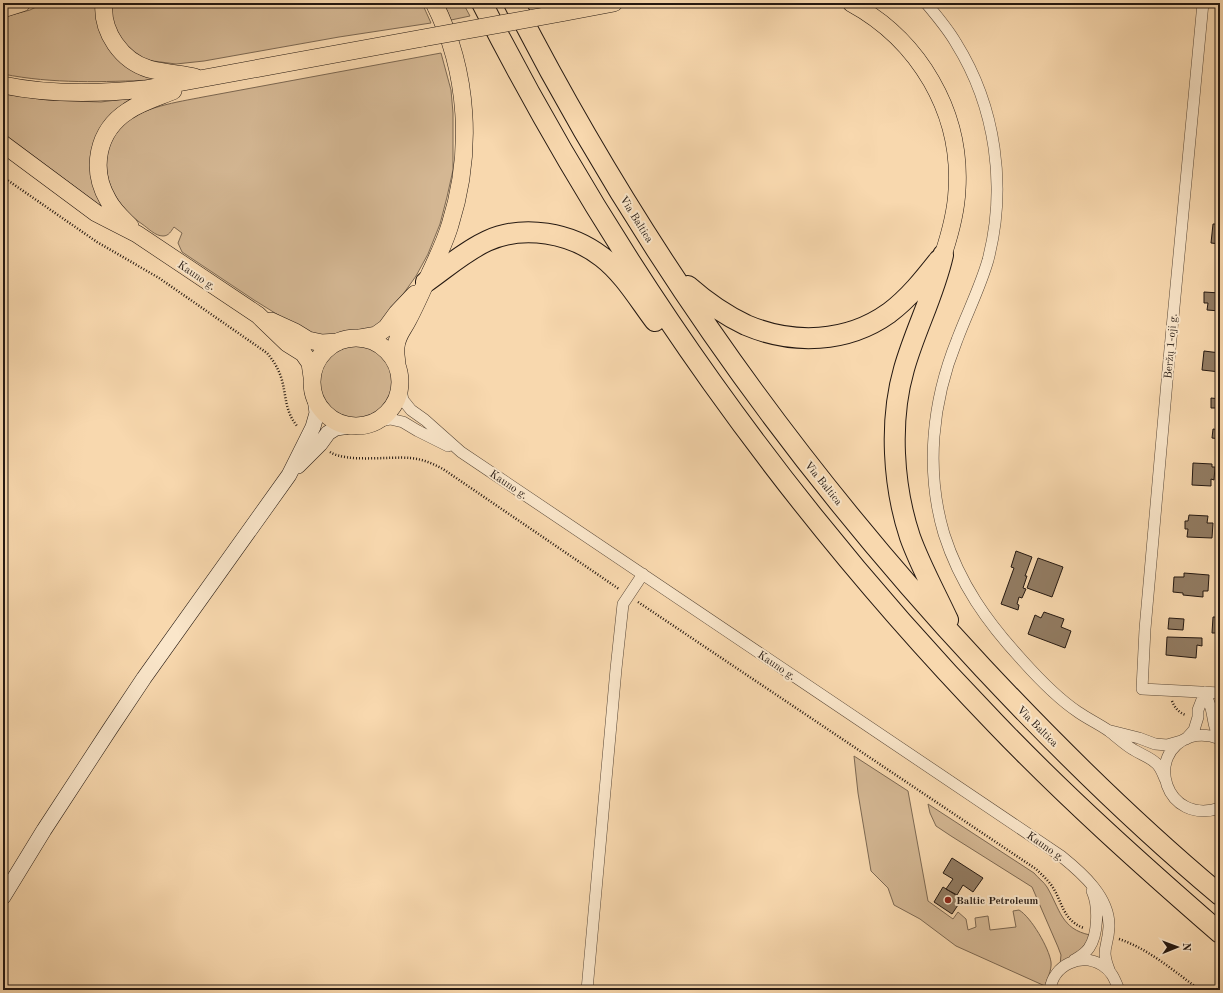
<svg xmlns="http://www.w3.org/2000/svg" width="1223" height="993" viewBox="0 0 1223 993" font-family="'Old Standard TT',serif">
  <rect width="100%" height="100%" fill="#f8d8ae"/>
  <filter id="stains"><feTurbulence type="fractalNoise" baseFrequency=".005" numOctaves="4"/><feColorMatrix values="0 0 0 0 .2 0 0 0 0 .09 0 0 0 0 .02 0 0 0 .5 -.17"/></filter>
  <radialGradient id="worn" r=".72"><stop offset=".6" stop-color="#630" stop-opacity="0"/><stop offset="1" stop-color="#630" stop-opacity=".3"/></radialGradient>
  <path fill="#d4b793" stroke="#7c6852" d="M 44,3 L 97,3 L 97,21 L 101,35 L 155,77 L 154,80 C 103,82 53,84 3,74 L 3,17 L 30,10 Z
    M 111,3 L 422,3 L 431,23 L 339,37 L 204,61 L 176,64 L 153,61 L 143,59 L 132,52 L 123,42 L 111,19 Z
    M 444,3 L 463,3 L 470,16 L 451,20 Z
    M 441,53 L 451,90 L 453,113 L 453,170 L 447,197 L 440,224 L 428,254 L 416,276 L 387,317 L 374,328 L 324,336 L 304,331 L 254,300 L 182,252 L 178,243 L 182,233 L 174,227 C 171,231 169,236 163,236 C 155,236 148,228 142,224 C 109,201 91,158 123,125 C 141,107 178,102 203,97 Z
    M 3,94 L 49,100 L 101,102 L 139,97 L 97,137 L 106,210 L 3,133 Z
    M319 382a37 37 0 1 1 74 0a37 37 0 1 1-74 0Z
    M 854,756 L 908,791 L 928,901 L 953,919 L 958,912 L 966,919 L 968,930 L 976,927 L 975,918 L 988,916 L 990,930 L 1016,927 L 1013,911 L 1019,910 C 1031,917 1049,948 1051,962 C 1052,970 1047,979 1045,986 L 956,946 L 920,919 L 894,905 L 888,888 L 871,871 L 858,793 Z
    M 928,804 L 1034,873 C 1038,878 1044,882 1047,887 C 1060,909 1061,929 1090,935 C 1083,951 1074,955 1060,965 L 1061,955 L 1058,947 L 1032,887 L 951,836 L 936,826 L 930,813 Z"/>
  <path fill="#927c63" stroke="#241811" d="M 1217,164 L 1220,164 L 1220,184 L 1216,184 Z
    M 1213,224 L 1220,224 L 1220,244 L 1211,243 Z
    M 1204,292 L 1220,293 L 1220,311 L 1207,310 L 1208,303 L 1204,303 Z
    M 1204,351 L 1220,353 L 1220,372 L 1202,370 Z
    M 1218,380 L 1220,380 L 1220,395 L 1216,395 Z
    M 1211,398 L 1220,399 L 1220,408 L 1211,408 Z
    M 1213,429 L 1220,430 L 1220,439 L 1212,438 Z
    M 1193,463 L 1212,464 L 1212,467 L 1215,467 L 1214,480 L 1211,479 L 1211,486 L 1192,485 Z
    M 1189,515 L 1208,516 L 1207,523 L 1213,523 L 1212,538 L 1187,537 L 1188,529 L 1185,529 L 1185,521 L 1188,521 Z
    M 1016,551 L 1032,557 L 1025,576 L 1027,576 L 1023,588 L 1026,589 L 1022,598 L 1019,597 L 1017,604 L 1019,605 L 1018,610 L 1001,604 L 1014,568 L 1011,567 Z
    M 1038,558 L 1063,567 L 1052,597 L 1027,588 Z
    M 1184,573 L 1209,575 L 1208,591 L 1203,591 L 1203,597 L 1183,595 L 1183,593 L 1173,592 L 1174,577 L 1184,577 Z
    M 1044,612 L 1064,619 L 1061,627 L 1071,631 L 1065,648 L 1028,634 L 1035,615 L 1041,618 Z
    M 1213,617 L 1220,617 L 1220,633 L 1212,633 Z
    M 1169,618 L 1184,619 L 1183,630 L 1168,629 Z
    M 1167,637 L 1202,638 L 1202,646 L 1197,645 L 1196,658 L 1166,655 Z
    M 952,858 L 983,878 L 973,892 L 963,885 L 957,895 L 946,889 L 953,879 L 943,873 Z
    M 943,887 L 962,899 L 952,914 L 934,902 Z"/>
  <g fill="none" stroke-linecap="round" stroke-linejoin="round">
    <g stroke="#594838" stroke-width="12">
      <path id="street" d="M 926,3 C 937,16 948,29 956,43 C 996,107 1007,187 988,260 C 980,288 967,313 957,340 C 932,402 925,470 944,534 C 960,584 987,622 1022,660 C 1039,679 1057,698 1078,712 C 1088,719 1099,724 1109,731 C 1117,737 1125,745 1134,750 C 1142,755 1150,757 1157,764 C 1161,768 1163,774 1165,779
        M 1203,3 L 1168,370 L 1145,629 L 1142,689 L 1220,693
        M 400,385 L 403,400 L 411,410 L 425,420 L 461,452 L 1061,856 C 1082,873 1110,897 1109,927 C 1108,949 1100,948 1110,972
        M 375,422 L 390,419 L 403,422 L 418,431 L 448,446
        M 1205,692 C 1207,698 1209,703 1211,708 C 1214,719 1213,728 1220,736
        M 1111,731 L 1139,738 L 1155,744 L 1167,745 L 1181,741
        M 1186,739 L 1194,730 L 1198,717 L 1198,710 L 1205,692
        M 1220,739 C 1210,735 1200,734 1190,737 C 1144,753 1165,826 1220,808
        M 1074,960 C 1079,957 1085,954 1089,948 C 1098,935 1099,906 1092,891
        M 587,990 L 616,669 L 623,604 L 643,574
        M 1050,990 C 1053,965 1081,952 1102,965 C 1112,971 1115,980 1119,990"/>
    </g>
    <g stroke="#241811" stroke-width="16">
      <path id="secondary" d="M 298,466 L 320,444 L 328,433 L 336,428 L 350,426
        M 3,897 L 44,830 L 110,729 L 144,678 L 289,475 L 313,427 L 317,413 L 315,398"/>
    </g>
    <g stroke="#241811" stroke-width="18">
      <path id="primary" d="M 104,3 C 101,32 122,61 149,69 C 164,73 180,74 195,77
        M 851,3 C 919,40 962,112 957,190 C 956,213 950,234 943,255
        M 3,9 L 22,3
        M 561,13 L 614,3
        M 3,85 C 50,95 97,94 145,89 L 423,38
        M 3,144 L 96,213 L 137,234 L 258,315 L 287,343 L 303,353 L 310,363 L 312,377
        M 130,226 C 122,218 113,210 108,200 C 90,169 97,131 128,111 C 141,102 158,97 173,91
        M 271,321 L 295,332 L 308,340 L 322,343 L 338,342
        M 359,338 L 376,335 L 386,328 L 397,313 L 415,294
        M312 382a44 44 0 1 1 88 0a44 44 0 1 1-88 0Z
        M 397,365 C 397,360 395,353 396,347 C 397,335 403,330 408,320 C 416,305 423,289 430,273 C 437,258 445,242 450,225 C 473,153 469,72 434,3"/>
    </g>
    <g stroke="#241811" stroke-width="22">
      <path id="highway" d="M 482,3 C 616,267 790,511 996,724 C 1067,798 1143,866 1220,933
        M 514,3 C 638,245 798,470 983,668 C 1058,748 1136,825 1220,895
        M 943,255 C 934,295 915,330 904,369 C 889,421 893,486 910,537 C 920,565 935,592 948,620
        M 426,282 C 446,268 465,251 487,241 C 524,224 571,233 602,257 C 624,274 639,300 655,321
        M 688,286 C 705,301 725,315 746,325 C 793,345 847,343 889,313 C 909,298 924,279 939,260"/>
    </g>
    <path stroke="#241811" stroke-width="2.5" stroke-dasharray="1 2" stroke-linecap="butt" d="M 3,177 L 97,242 L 159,278 L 267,353 C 273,360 278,368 281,377 C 287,396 284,411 298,427
      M 330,452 C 347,463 390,456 410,458 C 422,459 432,463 443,469 L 619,589
      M 638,602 L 1036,869 C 1041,874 1047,879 1052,886 C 1062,901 1063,921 1084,928
      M 1172,701 C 1175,708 1179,713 1186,715
      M 1119,939 C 1149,949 1175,972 1200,990"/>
    <use href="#street" stroke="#fae6ca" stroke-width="11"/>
    <use href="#secondary" stroke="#fae6ca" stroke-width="15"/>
    <use href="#primary" stroke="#f8d8ae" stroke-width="17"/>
    <use href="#highway" stroke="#f8d8ae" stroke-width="20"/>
    <g stroke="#241811" stroke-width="18" stroke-linecap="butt">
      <path id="primary-bridge" d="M 423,38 L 561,13"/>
    </g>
    <use href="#primary-bridge" stroke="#f8d8ae" stroke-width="17"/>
  </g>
  <circle fill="#8f2418" stroke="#fae6ca" stroke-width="1.5" cx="948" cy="900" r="4"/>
  <g text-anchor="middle" stroke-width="4" stroke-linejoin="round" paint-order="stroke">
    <g font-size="11" fill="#241811" stroke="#fae6ca">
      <text transform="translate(637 219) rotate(58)" y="4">Via Baltica</text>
      <text transform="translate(197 275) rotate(34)" y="4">Kauno g.</text>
      <text transform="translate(1170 346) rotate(-85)" y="4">Beržų 1-oji g.</text>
      <text transform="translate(824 483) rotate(51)" y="4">Via Baltica</text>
      <text transform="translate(509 484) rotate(34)" y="4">Kauno g.</text>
      <text transform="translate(777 665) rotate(34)" y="4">Kauno g.</text>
      <text transform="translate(1038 726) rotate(45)" y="4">Via Baltica</text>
      <text transform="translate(1046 846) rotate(35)" y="4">Kauno g.</text>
    </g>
    <g font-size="11" font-weight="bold" fill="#241811" stroke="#fae6ca" text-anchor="start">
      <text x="956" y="904">Baltic Petroleum</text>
    </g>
  </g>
  <rect width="1223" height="993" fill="none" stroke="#f8d8ae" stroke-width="16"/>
  <rect x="4" y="4" width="1215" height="985" fill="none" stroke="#241811" stroke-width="2"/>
  <rect x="8" y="8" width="1207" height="977" fill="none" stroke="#241811"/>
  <g transform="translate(1177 947) rotate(89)" stroke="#fae6ca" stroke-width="3" paint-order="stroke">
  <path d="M0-3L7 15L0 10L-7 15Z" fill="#241811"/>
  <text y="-6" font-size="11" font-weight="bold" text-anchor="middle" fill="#241811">N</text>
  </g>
  <rect width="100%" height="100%" filter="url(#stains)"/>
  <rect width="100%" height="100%" fill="url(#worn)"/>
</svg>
